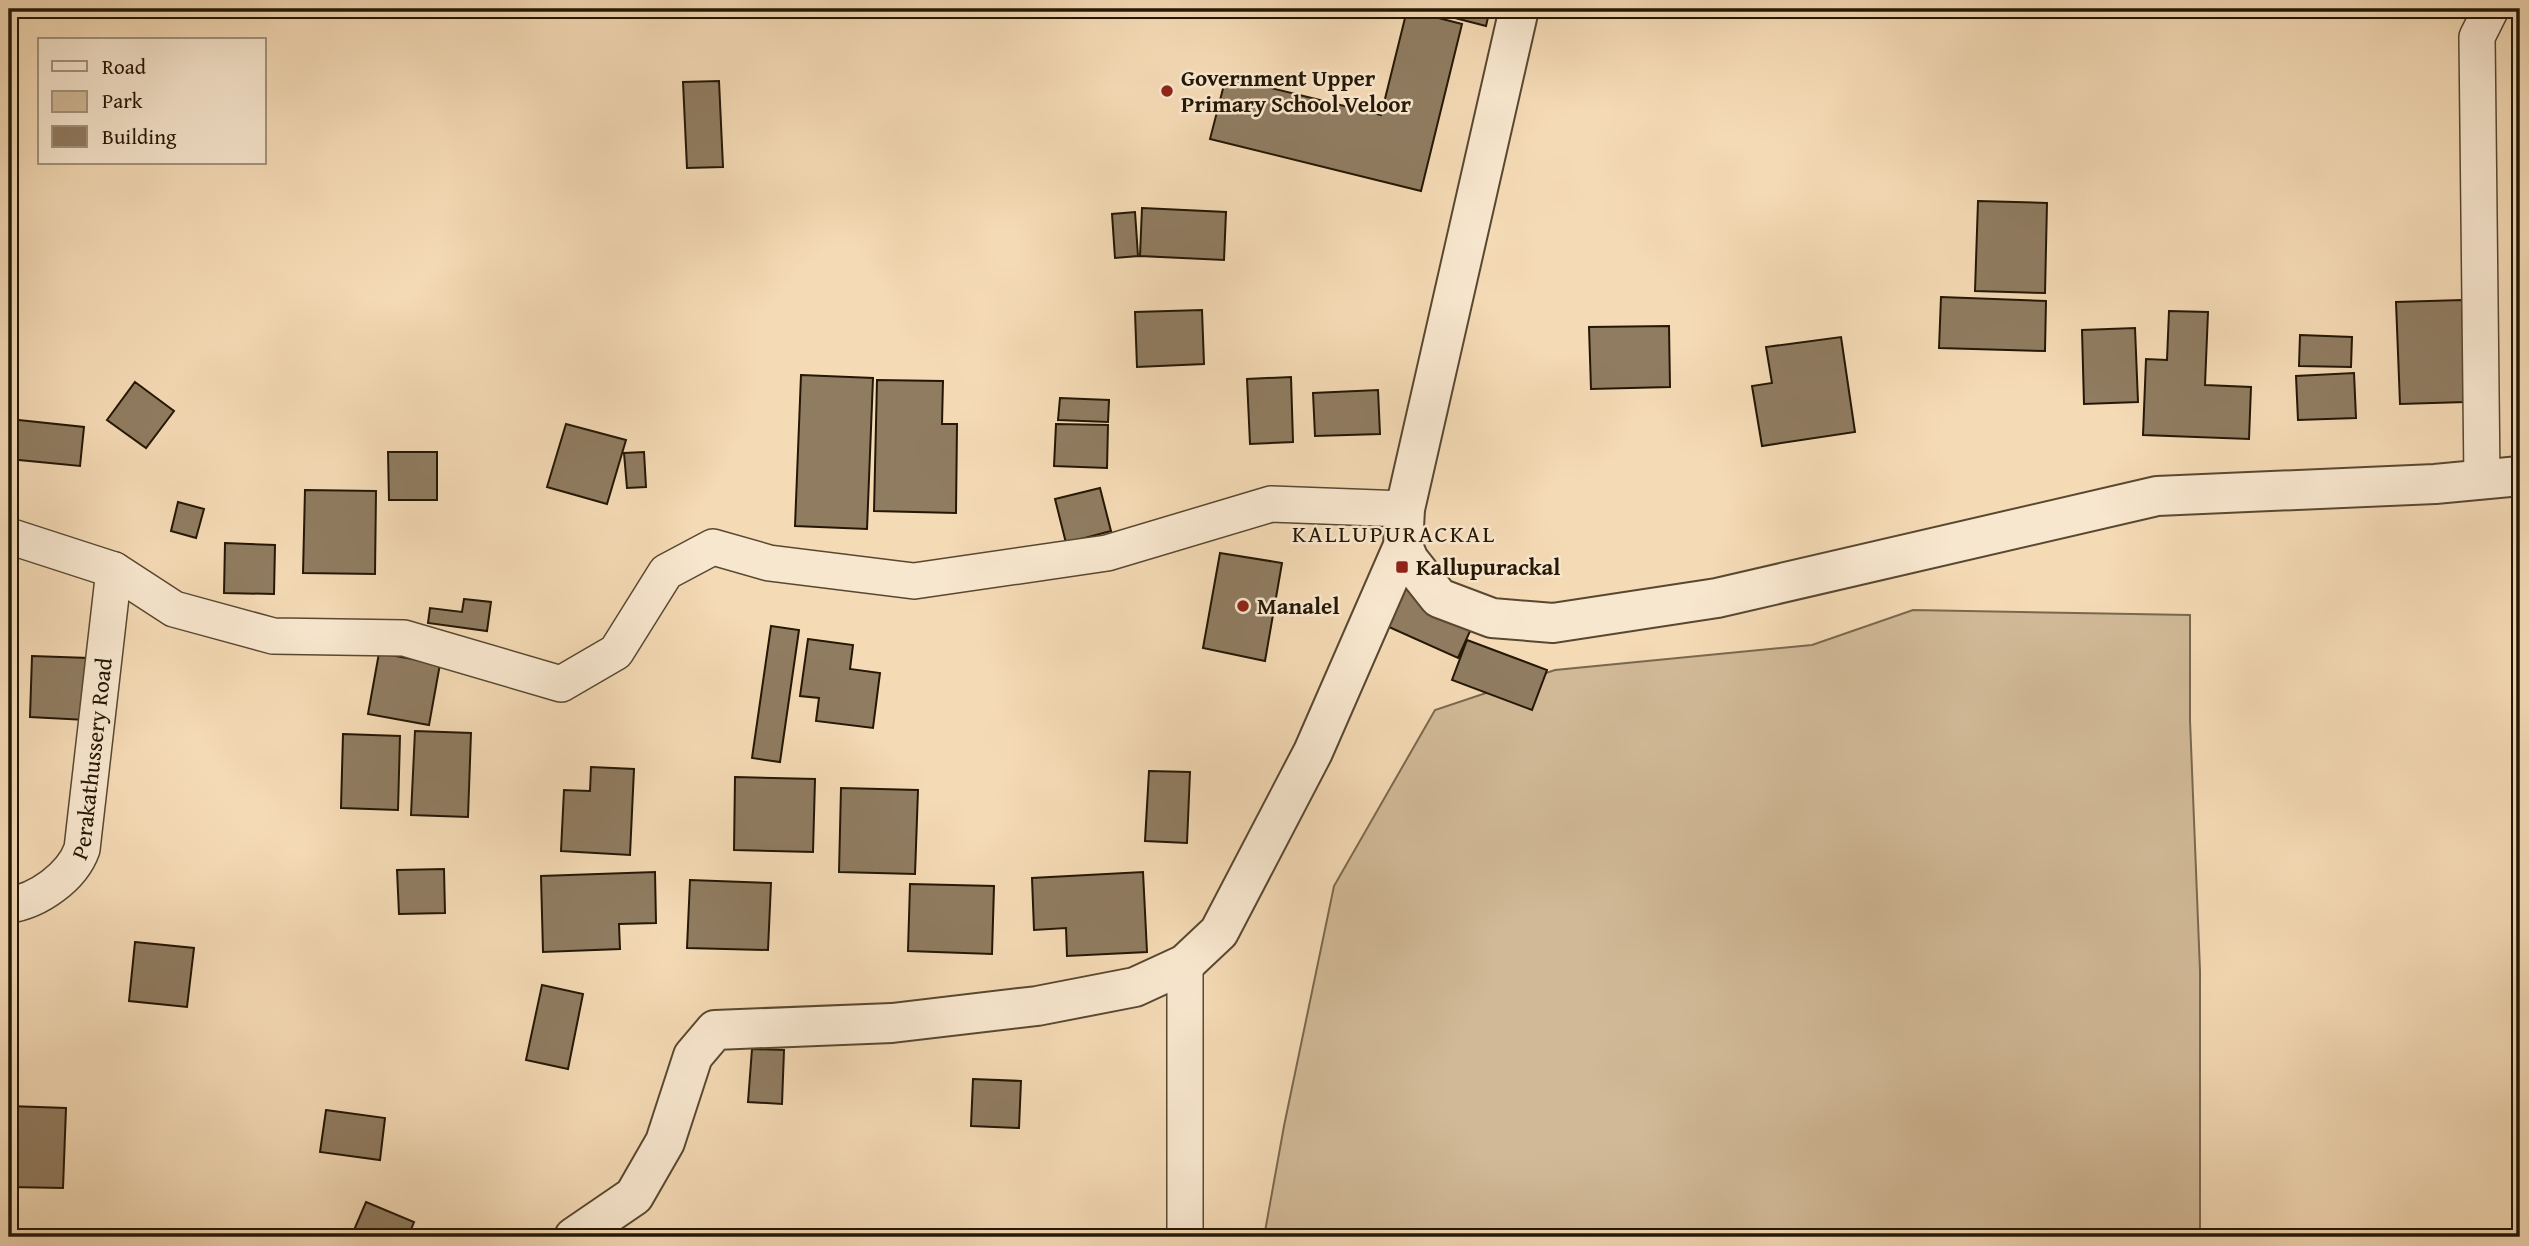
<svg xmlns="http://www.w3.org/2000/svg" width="2529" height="1246" viewBox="0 0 2529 1246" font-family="'Gentium Book Plus',serif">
  <rect width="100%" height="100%" fill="#f4dab5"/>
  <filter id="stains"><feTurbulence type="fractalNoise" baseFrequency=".00286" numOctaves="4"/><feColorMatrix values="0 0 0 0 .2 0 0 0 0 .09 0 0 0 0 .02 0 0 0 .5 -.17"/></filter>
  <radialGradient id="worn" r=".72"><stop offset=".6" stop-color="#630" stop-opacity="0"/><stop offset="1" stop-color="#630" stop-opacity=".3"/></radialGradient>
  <path fill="#d1b997" stroke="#7a684e" stroke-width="2" d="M 1913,610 L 2190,615 L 2190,720 L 2200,971 L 2200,1231 L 2194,1237 L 1264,1237 L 1284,1126 L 1334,886 L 1435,710 L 1555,670 L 1812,645 Z"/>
  <path fill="#907c61" stroke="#241705" stroke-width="2" d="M 1420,9 L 1490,9 L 1486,26 Z
    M 1407,10 L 1462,24 L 1421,191 L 1210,139 L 1226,77 L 1381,115 Z
    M 719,81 L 723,167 L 687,168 L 683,82 Z
    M 1978,201 L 2047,203 L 2045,293 L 1975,291 Z
    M 1142,208 L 1226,212 L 1224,260 L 1140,256 Z
    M 1135,212 L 1138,256 L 1115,258 L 1112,214 Z
    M 1941,297 L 2046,301 L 2045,351 L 1939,348 Z
    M 2462,300 L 2465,402 L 2400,404 L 2396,302 Z
    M 1202,310 L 1204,364 L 1137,367 L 1135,312 Z
    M 2169,311 L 2208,312 L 2205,385 L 2251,387 L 2249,439 L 2143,435 L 2146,359 L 2167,360 Z
    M 1669,326 L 1670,387 L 1591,389 L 1589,327 Z
    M 2135,328 L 2138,402 L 2084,404 L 2082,330 Z
    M 2300,335 L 2352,337 L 2351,367 L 2299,366 Z
    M 1841,337 L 1855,432 L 1762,446 L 1752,386 L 1772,383 L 1766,347 Z
    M 2354,373 L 2356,418 L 2298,420 L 2296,376 Z
    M 801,375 L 873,378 L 867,529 L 795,526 Z
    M 1291,377 L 1293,442 L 1250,444 L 1247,379 Z
    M 877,380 L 943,381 L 942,424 L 957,424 L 956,513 L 874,511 Z
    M 135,382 L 174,411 L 146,448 L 107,420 Z
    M 1378,390 L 1380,434 L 1315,436 L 1313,393 Z
    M 1060,398 L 1109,400 L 1108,422 L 1058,420 Z
    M 9,419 L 84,427 L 80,466 L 9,459 Z
    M 566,424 L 626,440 L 607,504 L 547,487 Z
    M 1056,424 L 1108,425 L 1107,468 L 1054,466 Z
    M 388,452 L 437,452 L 437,500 L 389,500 Z
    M 644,452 L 646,487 L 627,488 L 624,453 Z
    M 1100,488 L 1111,531 L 1066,543 L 1055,499 Z
    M 305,490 L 376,491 L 375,574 L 303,573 Z
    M 178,502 L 204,509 L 196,538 L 171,531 Z
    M 225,543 L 275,545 L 274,594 L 224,593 Z
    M 1220,553 L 1282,563 L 1265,661 L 1203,648 Z
    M 1397,585 L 1475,620 L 1458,658 L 1380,623 Z
    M 464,599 L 491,602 L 487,631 L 428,623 L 430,608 L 462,612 Z
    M 771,626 L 799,630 L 780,762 L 752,758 Z
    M 808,639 L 853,645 L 850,669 L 880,673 L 873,728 L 816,721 L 819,698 L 800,696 Z
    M 1467,640 L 1547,670 L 1532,710 L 1452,680 Z
    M 379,653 L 440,664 L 429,725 L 368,714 Z
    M 32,656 L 89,658 L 86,720 L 30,717 Z
    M 415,731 L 471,733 L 468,817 L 411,815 Z
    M 343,734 L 400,736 L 398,810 L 341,808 Z
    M 591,767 L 634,769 L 630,855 L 561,851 L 564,790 L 590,791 Z
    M 1149,771 L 1190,772 L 1187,843 L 1145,841 Z
    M 735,777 L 815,779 L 813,852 L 734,850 Z
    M 841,788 L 918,790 L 915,874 L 839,872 Z
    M 444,869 L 445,913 L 399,914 L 397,870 Z
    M 655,872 L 656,923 L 619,924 L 620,949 L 543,952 L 541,876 Z
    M 1143,872 L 1147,952 L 1067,956 L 1066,928 L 1034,930 L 1032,878 Z
    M 690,880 L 771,883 L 768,950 L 687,948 Z
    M 910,884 L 994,886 L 992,954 L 908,951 Z
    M 135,942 L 194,948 L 187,1007 L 129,1001 Z
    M 542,985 L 583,994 L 568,1069 L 526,1060 Z
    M 752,1049 L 784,1050 L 782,1104 L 748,1102 Z
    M 973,1079 L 1021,1081 L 1019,1128 L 971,1126 Z
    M 9,1106 L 66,1108 L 63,1188 L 9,1187 Z
    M 326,1110 L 385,1118 L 380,1160 L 320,1152 Z
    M 366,1202 L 414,1222 L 408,1237 L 351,1237 Z"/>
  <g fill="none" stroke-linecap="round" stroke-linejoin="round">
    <g stroke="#584831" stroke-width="38">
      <g id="minor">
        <path d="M 2482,480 L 2477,37 L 2491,9"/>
        <path d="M 9,536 L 114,570 L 174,609 L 273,636 L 404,638 L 561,684 L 616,652 L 666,572 L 713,547 L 769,563 L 914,581 L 1107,553 L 1271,504 L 1405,509"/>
        <path id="s1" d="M 9,905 C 38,901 72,877 82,849 L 114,570"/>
        <path d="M 1185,964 L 1185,1237"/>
      </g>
    </g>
    <g stroke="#584831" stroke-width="42">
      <path id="tertiary" d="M 1403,546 L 1409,560 L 1439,598 L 1492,618 L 1553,623 L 1717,598 L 2157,496 L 2435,484 L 2520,476
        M 574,1237 L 634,1196 L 665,1142 L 693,1056 L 715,1030 L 892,1023 L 1037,1006 L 1135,987 L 1185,964 L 1219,932 L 1313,752 L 1403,546 L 1405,509 L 1519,9"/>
    </g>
    <use href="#minor" stroke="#f8e7cf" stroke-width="35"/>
    <use href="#tertiary" stroke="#f8e7cf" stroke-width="38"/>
  </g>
  <g fill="#8f2418" stroke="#f8e7cf" stroke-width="2.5">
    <circle cx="1167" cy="91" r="7"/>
    <rect x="1395" y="560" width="14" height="14" rx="3.5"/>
    <circle cx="1243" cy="606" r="7"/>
  </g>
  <g text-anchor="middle" stroke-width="5" stroke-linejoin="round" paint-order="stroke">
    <g font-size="23" font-weight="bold" fill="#241705" stroke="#f8e7cf" text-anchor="start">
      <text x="1181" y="86">Government Upper<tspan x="1181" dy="26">Primary School Veloor</tspan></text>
      <text x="1416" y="575">Kallupurackal</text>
      <text x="1257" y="614">Manalel</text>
    </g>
    <g font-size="23" fill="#241705" stroke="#f8e7cf">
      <text dy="8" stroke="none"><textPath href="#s1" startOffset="187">Perakathussery Road</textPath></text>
    </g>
    <g font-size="24" letter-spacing="2" fill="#241705" stroke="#f8e7cf">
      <text x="1394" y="542">KALLUPURACKAL</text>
    </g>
  </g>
  <rect width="2529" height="1246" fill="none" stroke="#f4dab5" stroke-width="35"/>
  <rect x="10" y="10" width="2508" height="1225" fill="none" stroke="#241705" stroke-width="3.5"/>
  <rect x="18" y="18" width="2494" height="1211" fill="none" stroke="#241705" stroke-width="2"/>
  <rect x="38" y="38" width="228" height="126" fill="#f8e7cf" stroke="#a3947e" stroke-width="2"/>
  <rect x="52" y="61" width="35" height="10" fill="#f8e7cf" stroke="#a3947e" stroke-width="2"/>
  <text x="102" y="74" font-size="21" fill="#241705">Road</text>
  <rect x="52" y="91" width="35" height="21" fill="#d1b997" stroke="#a3947e" stroke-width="2"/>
  <text x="102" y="108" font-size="21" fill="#241705">Park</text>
  <rect x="52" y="126" width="35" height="21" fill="#907c61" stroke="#a3947e" stroke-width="2"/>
  <text x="102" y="144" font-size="21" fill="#241705">Building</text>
  <rect width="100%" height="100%" filter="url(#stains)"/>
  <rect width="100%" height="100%" fill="url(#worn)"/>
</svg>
